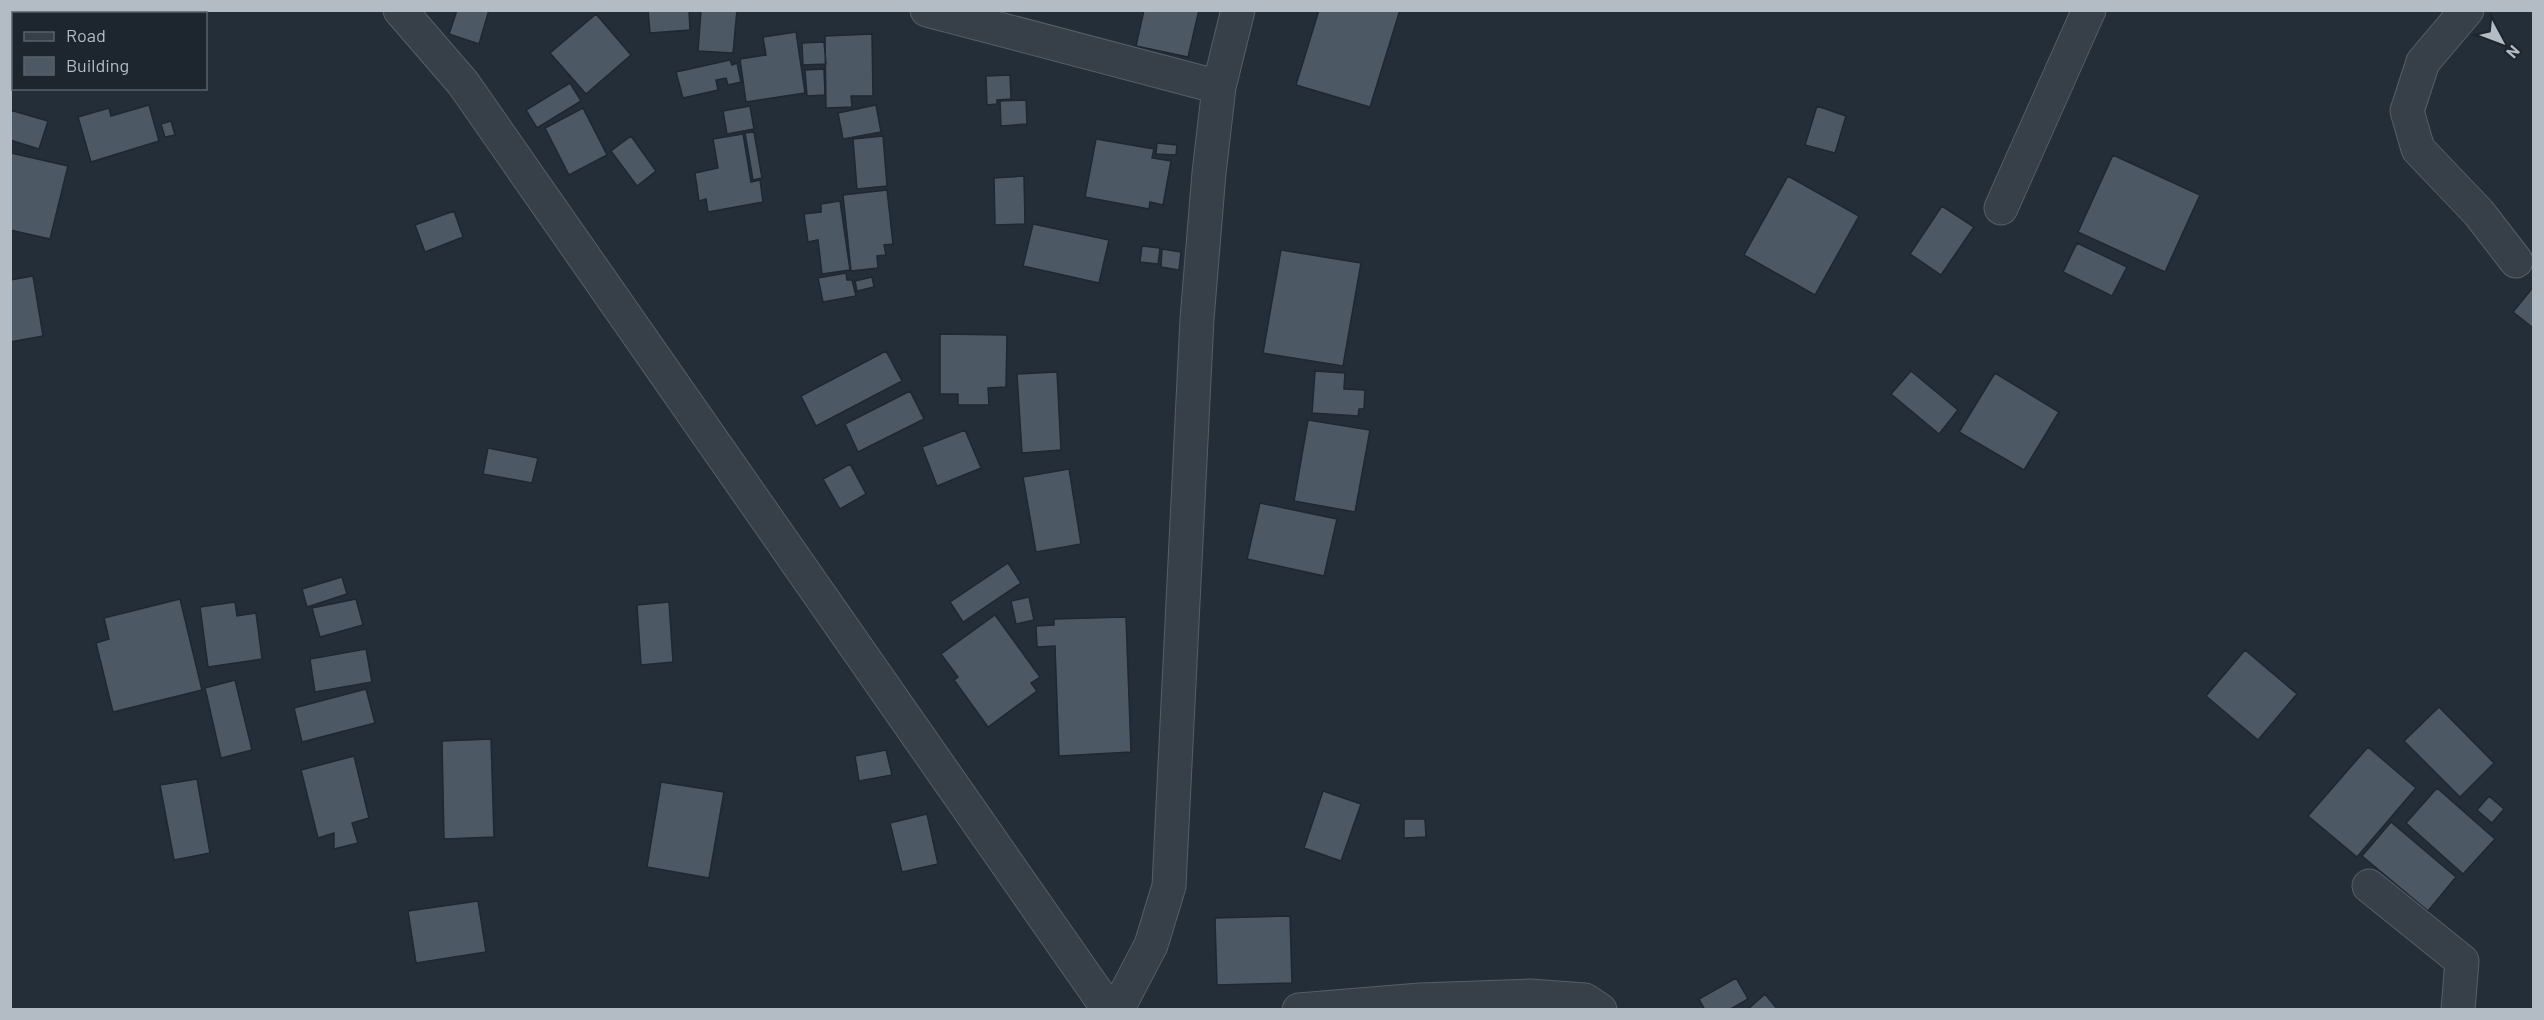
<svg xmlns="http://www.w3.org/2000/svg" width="2544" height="1020" viewBox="0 0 2544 1020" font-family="Barlow,sans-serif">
  <rect width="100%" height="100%" fill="#242e39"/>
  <path fill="#4c5964" stroke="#1f2730" stroke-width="1.5" d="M 457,10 L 489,10 L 479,44 L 449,34 Z
    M 648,10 L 689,10 L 690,30 L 650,33 Z
    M 701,10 L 737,10 L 733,53 L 698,51 Z
    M 1144,10 L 1199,10 L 1188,57 L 1136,46 Z
    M 1319,10 L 1400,10 L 1370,107 L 1296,85 Z
    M 596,14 L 631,55 L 586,94 L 550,53 Z
    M 796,32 L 805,93 L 746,102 L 740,59 L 766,55 L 763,37 Z
    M 872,34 L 873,96 L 851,96 L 852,107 L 826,108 L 825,36 Z
    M 824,42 L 826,64 L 803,65 L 802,43 Z
    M 730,60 L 732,65 L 737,63 L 741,82 L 728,85 L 726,78 L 716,80 L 718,90 L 683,98 L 676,72 Z
    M 824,69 L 825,95 L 807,96 L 805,70 Z
    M 1010,75 L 1011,99 L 997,100 L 997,104 L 987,105 L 986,76 Z
    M 570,83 L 581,101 L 537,128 L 526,110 Z
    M 1026,100 L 1027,124 L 1001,126 L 1000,101 Z
    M 149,105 L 159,141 L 91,162 L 78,117 L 109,108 L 111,116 Z
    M 876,105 L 881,132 L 843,139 L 838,113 Z
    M 750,106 L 754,129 L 727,134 L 723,111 Z
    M 1817,106 L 1846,116 L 1835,153 L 1805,145 Z
    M 583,108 L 607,155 L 569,175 L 545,128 Z
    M 10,110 L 48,121 L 39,149 L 10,140 Z
    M 171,121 L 175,135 L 165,137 L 161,124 Z
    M 754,132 L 762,178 L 753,180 L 745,133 Z
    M 743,134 L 751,182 L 760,180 L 763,202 L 708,212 L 706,199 L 699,201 L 695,173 L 718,168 L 713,139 Z
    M 631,136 L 656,171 L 637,186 L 611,151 Z
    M 883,136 L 887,186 L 857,189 L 853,139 Z
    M 1096,139 L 1154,149 L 1152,158 L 1171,161 L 1163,205 L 1150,202 L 1149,209 L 1085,197 Z
    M 1157,143 L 1177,145 L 1176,155 L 1156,154 Z
    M 11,153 L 68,166 L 50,239 L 10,230 Z
    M 2113,155 L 2200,195 L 2165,272 L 2078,232 Z
    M 1024,176 L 1025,224 L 995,225 L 994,178 Z
    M 1788,176 L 1859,216 L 1815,295 L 1744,255 Z
    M 887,190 L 893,244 L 884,245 L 886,255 L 877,256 L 878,268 L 851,271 L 843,195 Z
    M 840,201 L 850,270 L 822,274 L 818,240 L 808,242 L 804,214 L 821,212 L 821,204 Z
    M 1942,206 L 1974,227 L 1941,275 L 1910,254 Z
    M 454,211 L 463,237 L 425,252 L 415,225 Z
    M 1033,224 L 1109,240 L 1099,283 L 1023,266 Z
    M 2077,243 L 2127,267 L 2112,296 L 2063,272 Z
    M 1142,246 L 1160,248 L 1158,264 L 1140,262 Z
    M 1162,249 L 1181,252 L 1179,270 L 1161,267 Z
    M 1281,250 L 1361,263 L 1343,366 L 1263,353 Z
    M 846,273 L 847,280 L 852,280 L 856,296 L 823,302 L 818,278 Z
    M 33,276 L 43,336 L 10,342 L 10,280 Z
    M 872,277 L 874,287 L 857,291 L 855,281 Z
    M 2534,286 L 2534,325 L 2532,327 L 2513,312 Z
    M 940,334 L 1007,335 L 1006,387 L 988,388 L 989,405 L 958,405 L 958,394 L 940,394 Z
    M 886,351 L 902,381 L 816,426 L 801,396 Z
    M 1315,371 L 1345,373 L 1344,389 L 1365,390 L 1364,409 L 1359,409 L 1358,416 L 1312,413 Z
    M 1911,371 L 1958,410 L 1939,434 L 1891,394 Z
    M 1057,372 L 1061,450 L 1022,453 L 1017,374 Z
    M 1995,373 L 2059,412 L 2024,470 L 1959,432 Z
    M 910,391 L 924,419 L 858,452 L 845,424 Z
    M 1308,420 L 1370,430 L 1355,512 L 1294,501 Z
    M 965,430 L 981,468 L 937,486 L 922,447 Z
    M 488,448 L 538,458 L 532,483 L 483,474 Z
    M 850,464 L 866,494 L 840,509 L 823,479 Z
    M 1069,469 L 1081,544 L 1036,552 L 1023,477 Z
    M 1260,503 L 1337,519 L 1324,576 L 1247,559 Z
    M 1008,563 L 1021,583 L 963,622 L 950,602 Z
    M 342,577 L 347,594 L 307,607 L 302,589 Z
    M 1029,597 L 1034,620 L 1016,624 L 1011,601 Z
    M 180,599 L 202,690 L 113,712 L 96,643 L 109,639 L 104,618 Z
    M 356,599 L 363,625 L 320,637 L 312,608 Z
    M 235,602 L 237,616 L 256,613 L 262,659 L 208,667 L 200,607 Z
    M 669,602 L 673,662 L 641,665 L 637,605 Z
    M 995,615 L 1040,677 L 1031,683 L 1037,691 L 988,727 L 954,680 L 958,677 L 941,654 Z
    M 1126,617 L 1131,752 L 1059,756 L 1055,646 L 1037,647 L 1036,626 L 1054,625 L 1054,619 Z
    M 366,649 L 372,682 L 315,692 L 310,659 Z
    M 2245,650 L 2297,694 L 2258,740 L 2206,696 Z
    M 235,680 L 252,750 L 221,758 L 205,688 Z
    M 366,689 L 375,723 L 302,742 L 294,708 Z
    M 2439,707 L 2494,763 L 2460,797 L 2404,741 Z
    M 491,739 L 494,837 L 444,839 L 442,741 Z
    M 2368,747 L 2416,788 L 2357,857 L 2308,816 Z
    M 886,750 L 892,775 L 859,781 L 855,756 Z
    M 354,756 L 369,818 L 352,823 L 358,843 L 334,849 L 334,833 L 318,838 L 301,770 Z
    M 197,779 L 210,853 L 174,860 L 160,785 Z
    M 661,782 L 724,792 L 709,878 L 647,867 Z
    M 2437,788 L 2495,839 L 2463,874 L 2406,823 Z
    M 1323,791 L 1361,804 L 1341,861 L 1304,848 Z
    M 2489,796 L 2504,809 L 2492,823 L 2477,810 Z
    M 927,814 L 938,864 L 902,872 L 890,823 Z
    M 1404,819 L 1425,819 L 1426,837 L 1404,838 Z
    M 2391,822 L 2456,877 L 2428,911 L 2362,856 Z
    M 478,901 L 486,952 L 416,963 L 408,911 Z
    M 1290,916 L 1292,983 L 1217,985 L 1215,918 Z
    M 1736,978 L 1748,999 L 1729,1010 L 1705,1010 L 1699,999 Z
    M 1765,994 L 1778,1010 L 1747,1010 Z"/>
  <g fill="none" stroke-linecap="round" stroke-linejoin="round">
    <g stroke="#565e67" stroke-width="35">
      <path id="minor" d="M 400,10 L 463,83 L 1109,1010
        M 927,10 L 1219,87
        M 2467,10 L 2423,62 L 2407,111 L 2418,149 L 2479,213 L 2516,261
        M 103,14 L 111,10
        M 10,31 L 14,30
        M 2001,208 L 2089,10
        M 2369,886 L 2462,961 L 2458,1010
        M 1117,1010 L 1151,945 L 1169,886 L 1197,319 L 1209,173 L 1219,87 L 1238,10
        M 1299,1010 L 1420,1000 L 1530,996 L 1585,1000 L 1600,1010"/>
    </g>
    <use href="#minor" stroke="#374049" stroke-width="33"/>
  </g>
  <rect width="2544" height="1020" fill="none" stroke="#b3bbc5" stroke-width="24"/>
  <rect x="12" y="12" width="195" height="78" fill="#1d252e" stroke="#59616a" stroke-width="1.5"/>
  <rect x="24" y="32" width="30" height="9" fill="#374049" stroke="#59616a" stroke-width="1.5"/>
  <text x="66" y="42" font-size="18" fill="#b3bbc5">Road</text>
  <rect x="24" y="57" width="30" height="18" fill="#4c5964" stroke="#59616a" stroke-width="1.5"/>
  <text x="66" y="72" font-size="18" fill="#b3bbc5">Building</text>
  <g transform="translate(2502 42) rotate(131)" stroke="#1d252e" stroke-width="4.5" paint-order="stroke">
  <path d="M0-4.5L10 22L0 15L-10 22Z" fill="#b3bbc5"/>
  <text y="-9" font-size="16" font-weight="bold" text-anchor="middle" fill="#b3bbc5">N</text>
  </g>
</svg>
